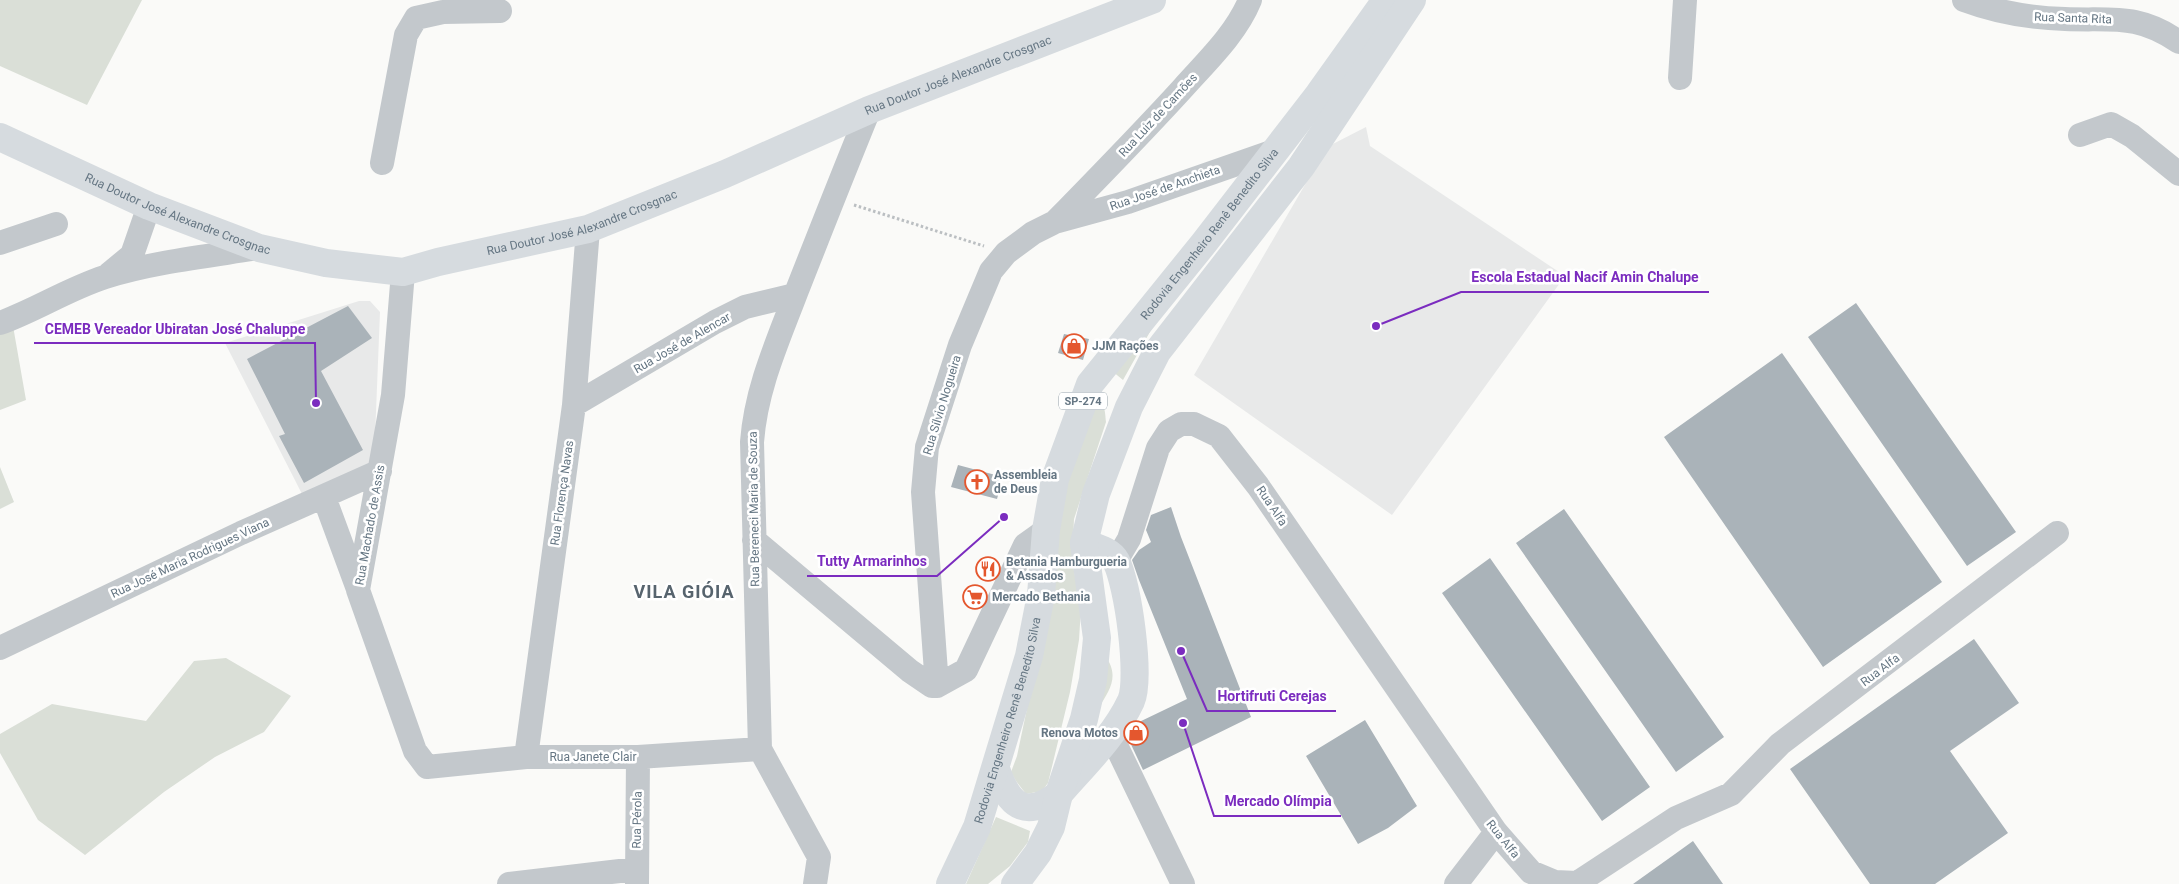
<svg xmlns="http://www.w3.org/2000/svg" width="2179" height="884" viewBox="0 0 2179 884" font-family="Roboto,sans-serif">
  <rect width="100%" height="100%" fill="#fafaf8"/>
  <path fill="#e8e9e9" d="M 1366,127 L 1370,146 L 1565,276 L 1392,515 L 1194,375 L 1327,147 Z
    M 359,301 L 370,301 L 380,312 L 374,462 L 302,494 L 225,343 Z"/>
  <path fill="#dadfd7" d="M 0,0 L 142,0 L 87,105 L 0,66 Z
    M 1165,305 L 1123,380 L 1112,371 Z
    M 13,326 L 26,400 L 0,410 L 0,331 Z
    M 1094,397 C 1105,403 1105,410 1106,422 L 1074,519 L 1072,560 L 1081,608 L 1079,640 L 1070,692 L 1048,783 L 1042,791 L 1026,794 L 1016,781 L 1011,772 L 1017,756 L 1053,585 L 1064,472 Z
    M 0,467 L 14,502 L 0,509 Z
    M 1105,656 C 1120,675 1110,691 1098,708 Z
    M 226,658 L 291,696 L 264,732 L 215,757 L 164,792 L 85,855 L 38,820 L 0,753 L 0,734 L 52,704 L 146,721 L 194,661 Z
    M 996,817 L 1030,831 L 1028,842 L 1010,866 L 988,884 L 966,884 Z"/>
  <path fill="#aab3b9" d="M 1856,303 L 2016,532 L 1967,566 L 1808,337 Z
    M 348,306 L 372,338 L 321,371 L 363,450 L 304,483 L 279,436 L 285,434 L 247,359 Z
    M 1064,334 L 1089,339 L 1083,360 L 1058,353 Z
    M 1782,353 L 1942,582 L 1823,667 L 1664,437 Z
    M 958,465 L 1003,477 L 997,499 L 951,487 Z
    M 1171,507 L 1181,537 L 1251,717 L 1143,770 L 1128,738 L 1137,723 L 1187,699 L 1139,580 L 1132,560 L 1139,550 L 1151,542 L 1146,530 L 1151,515 Z
    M 1564,509 L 1724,737 L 1676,772 L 1516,543 Z
    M 1490,558 L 1650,787 L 1602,821 L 1442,593 Z
    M 1974,639 L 2019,703 L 1950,751 L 2008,833 L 1935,884 L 1870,884 L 1790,769 Z
    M 1365,720 L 1417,806 L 1388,828 L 1358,844 L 1306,756 Z
    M 1693,841 L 1723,884 L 1633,884 L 1675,854 Z"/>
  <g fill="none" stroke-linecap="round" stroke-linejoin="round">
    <path stroke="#bbbfc2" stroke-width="3" stroke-dasharray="2.5 2.5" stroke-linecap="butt" d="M 854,205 L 984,246"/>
    <path stroke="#c3c8cc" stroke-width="24" d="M 1964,0 C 1996,12 2031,18 2065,19 C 2112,21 2137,13 2179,42
      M 1680,78 L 1685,0
      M 2080,135 L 2111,124 L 2132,136 L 2179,174
      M 382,163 L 406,35 L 416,18 L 443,12 L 500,11
      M 1056,221 C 1099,177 1142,133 1183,88 C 1207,61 1236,34 1250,0
      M 0,243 L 56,224
      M 403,272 L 393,395 L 358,590 L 415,751 L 427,767 L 526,757 L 638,757 L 760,749
      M 109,274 L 132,255 L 149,206
      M 0,323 C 36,310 68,289 105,277 C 153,262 208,256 259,248
      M 574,405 L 715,322 L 745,307 L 795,295
      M 324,497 L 358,589
      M 754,540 L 910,671 L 932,686 L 937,686
      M 1116,561 L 1129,539 L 1158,448 L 1169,431 L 1181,424 L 1194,424 L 1219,436 L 1258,486 L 1496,832 L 1531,872 L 1555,882 L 1577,883 L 1676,818 L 1731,794 L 1780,744 L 2057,533
      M 0,648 L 241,533 L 380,471
      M 937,686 L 923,492 L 927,447 L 960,345 L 991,271 L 1006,253 L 1033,233 L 1055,222 L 1128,202 L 1274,151
      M 937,686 L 966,670 L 1025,545 L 1046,530
      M 1111,735 L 1183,884
      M 526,757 L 574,405 L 588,229
      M 509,884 L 637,869
      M 637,884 L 638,757
      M 815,884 L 819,857 L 760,749 L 752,442 C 756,389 777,343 796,293 C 820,232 844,171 869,110
      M 1456,884 L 1496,832"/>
    <g stroke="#d6dbdf" stroke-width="28">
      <path id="s1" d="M 0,137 L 149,206 L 259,248 L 326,263 L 403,272 L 438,262 L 588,229 L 725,174 L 869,110 L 1152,0"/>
      <path d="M 996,769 C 1008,804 1024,821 1059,794 C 1084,765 1114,737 1131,701 C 1141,678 1128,584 1116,561 C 1110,550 1094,547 1084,543"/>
      <path id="s2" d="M 950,884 L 977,827 L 1029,656 L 1041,595 L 1046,530 L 1055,479 L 1090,384 L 1204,243 L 1319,94 L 1386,0"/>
      <path d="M 1015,884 L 1038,853 L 1051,827 L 1059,794 L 1084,719 L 1093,680 L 1097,638 L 1084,543 L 1096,494 L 1129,407 L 1157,352 L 1301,167 L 1412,0"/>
    </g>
  </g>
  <defs>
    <g id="shop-ring" transform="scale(1.25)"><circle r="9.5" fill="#fff" stroke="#e4572e" stroke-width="1.5"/><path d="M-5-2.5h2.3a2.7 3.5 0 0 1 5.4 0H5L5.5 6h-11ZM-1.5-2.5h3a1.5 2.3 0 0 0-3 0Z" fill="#e4572e"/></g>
    <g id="church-ring" transform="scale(1.25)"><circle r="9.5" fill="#fff" stroke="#e4572e" stroke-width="1.5"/><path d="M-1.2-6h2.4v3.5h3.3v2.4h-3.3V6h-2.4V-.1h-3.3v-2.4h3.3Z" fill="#e4572e"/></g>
    <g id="restaurant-ring" transform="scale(1.25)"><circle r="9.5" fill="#fff" stroke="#e4572e" stroke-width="1.5"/><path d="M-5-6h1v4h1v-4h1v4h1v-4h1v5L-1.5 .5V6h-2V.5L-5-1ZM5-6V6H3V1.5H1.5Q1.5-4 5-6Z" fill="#e4572e"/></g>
    <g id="supermarket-ring" transform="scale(1.25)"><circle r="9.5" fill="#fff" stroke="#e4572e" stroke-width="1.5"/><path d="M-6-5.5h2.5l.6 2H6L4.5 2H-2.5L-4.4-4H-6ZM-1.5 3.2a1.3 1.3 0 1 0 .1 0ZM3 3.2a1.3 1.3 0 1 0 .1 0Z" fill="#e4572e"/></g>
  </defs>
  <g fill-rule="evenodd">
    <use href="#shop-ring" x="1074" y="346"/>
    <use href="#church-ring" x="977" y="482"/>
    <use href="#restaurant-ring" x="988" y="569"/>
    <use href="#supermarket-ring" x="975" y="597"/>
    <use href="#shop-ring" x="1136" y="733"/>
  </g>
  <g text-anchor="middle" stroke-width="5" stroke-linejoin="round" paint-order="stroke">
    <rect fill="#fff" stroke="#939fa8" stroke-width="1" x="1059" y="392.5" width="48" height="17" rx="4"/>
    <g font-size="11" font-weight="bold" fill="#657683">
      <text x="1083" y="405">SP-274</text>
    </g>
    <g font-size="12" fill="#657683" stroke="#fff">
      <text transform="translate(2073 18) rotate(2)" y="4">Rua Santa Rita</text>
      <text dy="4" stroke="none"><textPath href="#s1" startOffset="1019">Rua Doutor José Alexandre Crosgnac</textPath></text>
      <text transform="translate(1158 115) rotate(-47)" y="4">Rua Luiz de Camões</text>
      <text transform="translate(1165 188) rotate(-19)" y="4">Rua José de Anchieta</text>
      <text dy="4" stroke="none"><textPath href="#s1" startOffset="194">Rua Doutor José Alexandre Crosgnac</textPath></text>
      <text dy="4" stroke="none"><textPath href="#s1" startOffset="614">Rua Doutor José Alexandre Crosgnac</textPath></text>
      <text dy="4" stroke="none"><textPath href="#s2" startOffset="714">Rodovia Engenheiro Renê Benedito Silva</textPath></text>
      <text transform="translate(682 343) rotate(-30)" y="4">Rua José de Alencar</text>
      <text transform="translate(942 405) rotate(-73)" y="4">Rua Sílvio Nogueira</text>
      <text transform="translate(562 493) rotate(-82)" y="4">Rua Florença Navas</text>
      <text transform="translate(1272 506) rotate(56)" y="4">Rua Alfa</text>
      <text transform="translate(754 509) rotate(-91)" y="4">Rua Bereneci Maria de Souza</text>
      <text transform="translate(370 525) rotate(-80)" y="4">Rua Machado de Assis</text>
      <text transform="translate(190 558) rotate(-25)" y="4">Rua José Maria Rodrigues Viana</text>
      <text transform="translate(1880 670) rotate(-37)" y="4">Rua Alfa</text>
      <text dy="4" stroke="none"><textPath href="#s2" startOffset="174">Rodovia Engenheiro Renê Benedito Silva</textPath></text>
      <text x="593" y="761">Rua Janete Clair</text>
      <text transform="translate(637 820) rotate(-89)" y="4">Rua Pérola</text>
      <text transform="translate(1503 839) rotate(51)" y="4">Rua Alfa</text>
    </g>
    <g font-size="12" font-weight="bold" fill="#657683" stroke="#fff" text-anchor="start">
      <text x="1092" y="350">JJM Rações</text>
      <text x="994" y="479">Assembleia<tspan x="994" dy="14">de Deus</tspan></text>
      <text x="1006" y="566">Betania Hamburgueria<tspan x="1006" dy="14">&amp; Assados</tspan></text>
      <text x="992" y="601">Mercado Bethania</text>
      <text x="1118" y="737" text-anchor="end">Renova Motos</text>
    </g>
    <g font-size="18" font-weight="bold" letter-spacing="1" fill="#57646e" stroke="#fff">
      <text x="684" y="598">VILA GIÓIA</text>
    </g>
  </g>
  <path fill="none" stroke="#7b2cbf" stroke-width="2" d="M1376 326L1461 292H1709M316 403L315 343H34M1004 517L937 576H807M1181 651L1207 711H1336M1183 723L1214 816H1341"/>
  <g fill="#7b2cbf" stroke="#fff" stroke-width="2">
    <circle cx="1376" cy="326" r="5"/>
    <circle cx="316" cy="403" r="5"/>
    <circle cx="1004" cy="517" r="5"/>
    <circle cx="1181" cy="651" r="5"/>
    <circle cx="1183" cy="723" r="5"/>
  </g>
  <g font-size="14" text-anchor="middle" font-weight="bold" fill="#7b2cbf" stroke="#fff" stroke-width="5" stroke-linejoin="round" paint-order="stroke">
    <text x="1585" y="282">Escola Estadual Nacif Amin Chalupe</text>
    <text x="175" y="334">CEMEB Vereador Ubiratan José Chaluppe</text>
    <text x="872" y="566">Tutty Armarinhos</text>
    <text x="1272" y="701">Hortifruti Cerejas</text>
    <text x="1278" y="806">Mercado Olímpia</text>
  </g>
</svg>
